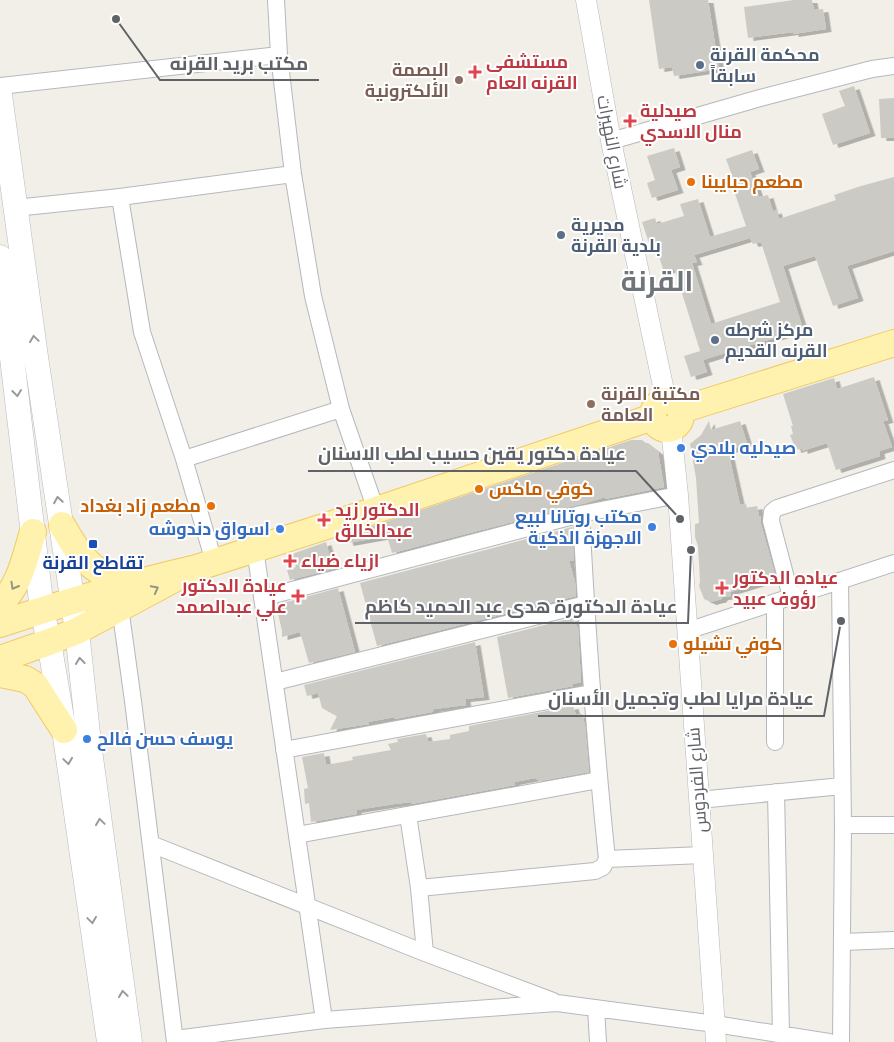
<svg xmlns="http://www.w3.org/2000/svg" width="894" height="1042" viewBox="0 0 894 1042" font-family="Manrope,Cairo,sans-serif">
  <defs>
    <filter id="shadow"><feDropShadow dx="5.5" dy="3" stdDeviation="0" flood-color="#0004"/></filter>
  </defs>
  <rect width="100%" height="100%" fill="#f1efe8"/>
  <path fill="#cccac5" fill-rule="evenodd" filter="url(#shadow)" d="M 649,0 L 708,0 L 719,69 L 674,76 L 672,67 L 659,69 Z
    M 794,0 L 812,0 L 814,10 L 823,9 L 826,29 L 793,34 L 793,32 L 748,38 L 744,7 Z
    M 854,86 L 870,133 L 833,145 L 822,114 L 845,106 L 839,91 Z
    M 894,98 L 894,138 L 881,138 L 879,99 Z
    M 674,148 L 680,167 L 671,170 L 678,190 L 652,198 L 647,183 L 655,180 L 647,156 Z
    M 752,150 L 759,169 L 750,172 L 759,197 L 768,195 L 773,212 L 776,210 L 779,219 L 836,200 L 834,195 L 861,186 L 894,177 L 894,251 L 847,266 L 858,298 L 833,306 L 815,256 L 783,266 L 803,329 L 703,360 L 674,268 L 664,272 L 654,241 L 649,243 L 642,222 L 655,218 L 657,224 L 684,216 L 680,204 L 698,199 L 710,237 L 746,226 L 732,185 L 735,184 L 726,159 ZM 750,238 L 753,244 L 761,242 L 780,302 L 711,324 L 692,263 L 697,262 L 694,255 Z
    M 700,351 L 707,372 L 691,377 L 684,356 Z
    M 874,377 L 888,420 L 883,421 L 892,447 L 879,451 L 880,456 L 836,470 L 827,443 L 802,451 L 802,448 L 796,450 L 790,435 L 793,434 L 791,426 L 793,426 L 783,394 L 834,378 L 837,389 Z
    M 709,421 L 711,430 L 740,421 L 747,443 L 728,451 L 740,505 L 746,504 L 747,508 L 757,506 L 759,516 L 761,516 L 761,524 L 776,578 L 730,592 L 731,596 L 723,597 L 720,600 L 718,600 L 711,602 L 704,599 L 699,586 L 700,581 L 698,546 L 695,537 L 695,524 L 699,523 L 696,478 L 690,444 L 701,435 Z
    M 631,440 L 642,440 L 658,452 L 664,487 L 605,499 L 605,497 L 586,503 L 392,553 L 387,536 L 348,543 L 346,535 Z
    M 572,527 L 574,560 L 569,561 L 575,582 L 576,596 L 377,646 L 360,583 Z
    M 326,542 L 333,569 L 290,580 L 287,570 L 296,567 L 292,554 Z
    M 338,588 L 355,652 L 309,663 L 300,632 L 282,637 L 282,631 L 276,605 Z
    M 572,618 L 578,628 L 581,682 L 573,684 L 573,686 L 508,698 L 497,637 Z
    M 475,642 L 484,697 L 465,699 L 466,705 L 434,709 L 432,712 L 394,719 L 394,717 L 368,722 L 369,724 L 330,730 L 337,716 L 322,708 L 318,693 L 307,696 L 304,685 Z
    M 573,706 L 576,715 L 582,714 L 585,725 L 589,772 L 540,781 L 535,778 L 514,782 L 515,785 L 411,804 L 411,802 L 394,804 L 356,810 L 357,814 L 311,822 L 309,803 L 305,804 L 304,789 L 308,788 L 302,757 L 324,753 L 326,765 L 353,760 L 352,757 L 391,750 L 388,744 L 398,742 L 397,739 L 426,734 L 428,742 L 450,739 L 450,735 L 469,731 L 469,726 Z"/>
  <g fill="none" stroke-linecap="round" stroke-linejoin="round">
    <g stroke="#b5b8bc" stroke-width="18">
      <path id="minor" d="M 276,0 L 279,55 L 293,174 L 313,296 L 341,409 L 376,510
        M 0,86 L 279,55
        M 611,141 L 760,98 L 872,69 L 894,66
        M 120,197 L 142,332 L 184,459 L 214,562
        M 15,208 L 120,197 L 293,174
        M 184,459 L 341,409
        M 255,549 L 324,1020
        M 840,581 L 843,825 L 841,1042
        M 791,597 L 771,521 L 772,512 L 777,508 L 894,470
        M 262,598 L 581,514 L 678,495
        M 120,607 L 133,701 L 175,1042
        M 687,631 L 894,563
        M 275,682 L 586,604
        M 775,742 L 775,602
        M 284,750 L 591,693
        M 776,792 L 781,1034
        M 699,800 L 842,786
        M 408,815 L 419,888 L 425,953
        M 843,825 L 894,825
        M 297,835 L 599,780
        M 151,844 L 425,953 L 553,1001
        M 607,859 L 703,855
        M 419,888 L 595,871 L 603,867 L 607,859 C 595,744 587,629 581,514
        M 842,942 L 894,940
        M 596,1008 L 598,1042
        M 175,1039 L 324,1020 L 557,1003 L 715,1024 L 829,1042"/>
    </g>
    <g stroke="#b5b8bc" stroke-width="21">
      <path id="tertiary" d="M 586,0 L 611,141 L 666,400
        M 671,428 L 678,495 L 716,1042"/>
    </g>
    <g stroke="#b6babf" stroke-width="25">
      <path id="secondary" d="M 0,95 L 36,357 L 77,631 L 89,743 L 130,1042
        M 0,257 L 42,610 L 49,642 L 64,730 L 109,1042"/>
    </g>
    <g stroke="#f2c960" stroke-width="28">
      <path id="primary" d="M653 415a14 14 0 1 1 28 0a14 14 0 1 1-28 0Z
        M 681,410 L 894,343
        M 62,525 C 72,542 82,561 99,571 C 110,576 122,579 133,583
        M 193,569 L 376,510 L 653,417
        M 0,604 C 20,586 25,557 33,532
        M 0,624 C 63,603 128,584 193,569 L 77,631 L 49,642 L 0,659
        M 0,674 L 25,679 L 35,685 L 64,730"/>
    </g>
    <use href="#minor" stroke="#fff" stroke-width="16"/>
    <use href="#tertiary" stroke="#fff" stroke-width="20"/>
    <use href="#secondary" stroke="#fff" stroke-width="24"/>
    <use href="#primary" stroke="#fff2af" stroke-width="26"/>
  </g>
  <defs><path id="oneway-chevron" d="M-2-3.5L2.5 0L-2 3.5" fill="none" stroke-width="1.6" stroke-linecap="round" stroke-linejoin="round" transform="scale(1.25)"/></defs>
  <g stroke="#979a9d">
    <use href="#oneway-chevron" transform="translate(34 339) rotate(-98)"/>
    <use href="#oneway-chevron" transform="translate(17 393) rotate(83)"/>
    <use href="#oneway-chevron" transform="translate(58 500) rotate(-99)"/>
    <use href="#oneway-chevron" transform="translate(80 661) rotate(-96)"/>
    <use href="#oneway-chevron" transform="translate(68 761) rotate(82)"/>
    <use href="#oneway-chevron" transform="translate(100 822) rotate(-98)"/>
    <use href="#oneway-chevron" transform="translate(92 920) rotate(82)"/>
    <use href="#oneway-chevron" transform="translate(123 994) rotate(-98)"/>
  </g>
  <g stroke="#979581">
    <use href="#oneway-chevron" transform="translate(14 586) rotate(120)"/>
    <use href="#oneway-chevron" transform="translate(155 589) rotate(-28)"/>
  </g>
  <g fill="#5c6f8a" stroke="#fff" stroke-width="2">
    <circle cx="700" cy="65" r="5"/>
    <circle cx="561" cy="235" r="5"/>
    <circle cx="715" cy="340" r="5"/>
  </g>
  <g fill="#e0444e" stroke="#fff" stroke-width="2">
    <path d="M472.5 64.5h5v5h5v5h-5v5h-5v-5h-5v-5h5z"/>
    <path d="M627.5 113.5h5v5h5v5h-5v5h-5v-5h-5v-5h5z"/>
    <path d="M321.5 512.5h5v5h5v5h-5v5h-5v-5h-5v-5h5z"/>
    <path d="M287.5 553.5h5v5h5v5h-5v5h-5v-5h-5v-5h5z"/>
    <path d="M719.5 580.5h5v5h5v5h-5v5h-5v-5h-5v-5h5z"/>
    <path d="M295.5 588.5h5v5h5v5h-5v5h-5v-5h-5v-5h5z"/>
  </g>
  <g fill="#8d6e63" stroke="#fff" stroke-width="2">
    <circle cx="459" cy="80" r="5"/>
    <circle cx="591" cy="404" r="5"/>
  </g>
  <g fill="#e8710a" stroke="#fff" stroke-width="2">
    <circle cx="691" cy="182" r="5"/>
    <circle cx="479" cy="489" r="5"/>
    <circle cx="211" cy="506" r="5"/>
    <circle cx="673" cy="644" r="5"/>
  </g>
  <g fill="#3f7fe0" stroke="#fff" stroke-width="2">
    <circle cx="681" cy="448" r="5"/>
    <circle cx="652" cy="527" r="5"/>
    <circle cx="280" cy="529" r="5"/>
    <circle cx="87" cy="739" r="5"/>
  </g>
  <rect fill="#1a4fb4" stroke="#fff" stroke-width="2" x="88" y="539" width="10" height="10" rx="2.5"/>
  <g text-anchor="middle" stroke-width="4" stroke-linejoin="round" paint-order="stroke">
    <g font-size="18" font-weight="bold" fill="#4e5e75" stroke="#fff" text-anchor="start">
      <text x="710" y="61">محكمة القرنة<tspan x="710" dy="21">سابقاً</tspan></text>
      <text x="571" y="231">مديرية<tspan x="571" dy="21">بلدية القرنة</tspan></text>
      <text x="725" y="336">مركز شرطه<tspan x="725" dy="21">القرنه القديم</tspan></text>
    </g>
    <g font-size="18" font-weight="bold" fill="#be3a42" stroke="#fff" text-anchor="start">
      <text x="486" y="68">مستشفى<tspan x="486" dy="21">القرنه العام</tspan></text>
      <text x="640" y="117">صيدلية<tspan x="640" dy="21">منال الاسدي</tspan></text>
      <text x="335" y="516">الدكتور زيد<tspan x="335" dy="21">عبدالخالق</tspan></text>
      <text x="301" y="567">ازياء ضياء</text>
      <text x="733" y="584">عياده الدكتور<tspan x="733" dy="21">رؤوف عبيد</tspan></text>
      <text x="287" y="592" text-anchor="end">عيادة الدكتور<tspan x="287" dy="21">علي عبدالصمد</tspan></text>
    </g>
    <g font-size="18" font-weight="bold" fill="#785e54" stroke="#fff" text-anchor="end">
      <text x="449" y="76">البصمة<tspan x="449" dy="21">الألكترونية</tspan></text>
      <text x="601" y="400" text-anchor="start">مكتبة القرنة<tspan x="601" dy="21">العامة</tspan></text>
    </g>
    <g font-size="18" fill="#5f6368" stroke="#fff">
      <text transform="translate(612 142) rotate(79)" y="6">شارع النهيرات</text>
      <text transform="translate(697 780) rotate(-94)" y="6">شارع الفردوس</text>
    </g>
    <g font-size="18" font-weight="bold" fill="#c56008" stroke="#fff" text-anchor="start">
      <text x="701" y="188">مطعم حبايبنا</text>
      <text x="489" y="495">كوفي ماكس</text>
      <text x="201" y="512" text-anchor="end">مطعم زاد بغداد</text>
      <text x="683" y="650">كوفي تشيلو</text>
    </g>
    <g font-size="18" font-weight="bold" fill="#366cbe" stroke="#fff" text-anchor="start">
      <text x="691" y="454">صيدليه بلادي</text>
      <text x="642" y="523" text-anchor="end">مكتب روتانا لبيع<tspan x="642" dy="21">الاجهزة الذكية</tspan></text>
      <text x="270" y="535" text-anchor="end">اسواق دندوشه</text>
      <text x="97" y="745">يوسف حسن فالح</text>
    </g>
    <g font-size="18" font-weight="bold" fill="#164399" stroke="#fff">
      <text x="93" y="569">تقاطع القرنة</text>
    </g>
    <g font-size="28" font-weight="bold" fill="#70757a" stroke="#fff">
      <text x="657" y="291">القرنة</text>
    </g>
  </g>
  <path fill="none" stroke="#5f6368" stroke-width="2" d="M116 19L160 80H319M680 519L636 471H308M691 550L688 623H355M841 621L824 716H538"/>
  <g fill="#5f6368" stroke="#fff" stroke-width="2">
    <circle cx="116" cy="19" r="5"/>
    <circle cx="680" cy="519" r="5"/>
    <circle cx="691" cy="550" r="5"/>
    <circle cx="841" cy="621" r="5"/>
  </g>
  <g font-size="19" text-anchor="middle" font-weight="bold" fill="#5f6368" stroke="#fff" stroke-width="4" stroke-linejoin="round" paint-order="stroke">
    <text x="239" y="70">مكتب بريد القرنه</text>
    <text x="472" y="460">عيادة دكتور يقين حسيب لطب الاسنان</text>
    <text x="521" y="613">عيادة الدكتورة هدى عبد الحميد كاظم</text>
    <text x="681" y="705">عيادة مرايا لطب وتجميل الأسنان</text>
  </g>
</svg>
